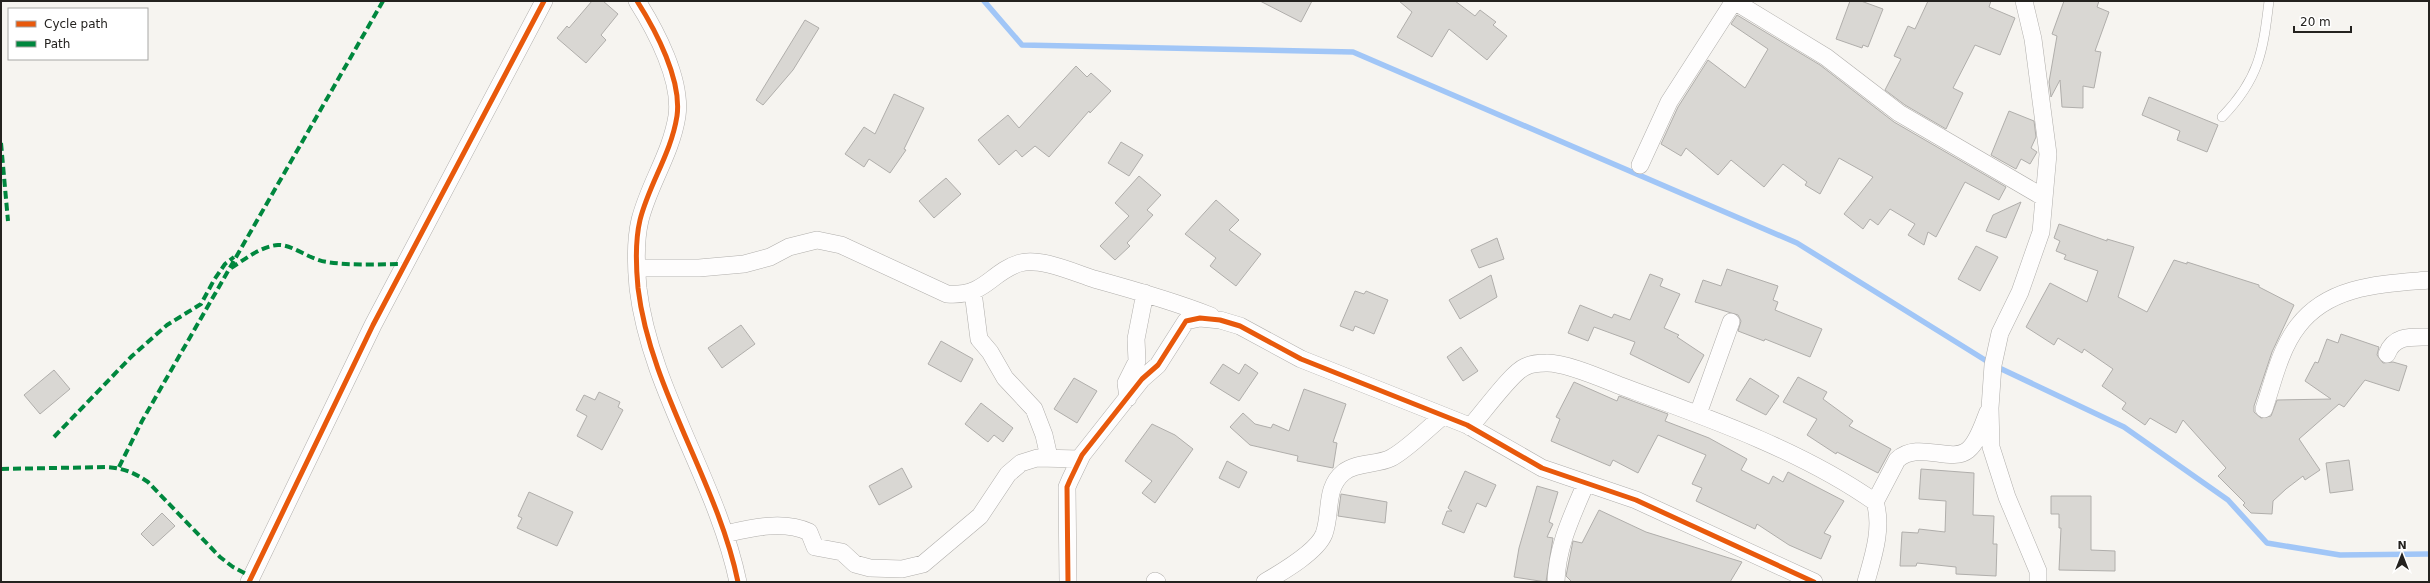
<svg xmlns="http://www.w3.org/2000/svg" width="2430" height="583" viewBox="0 0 2430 583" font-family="'DejaVu Sans',sans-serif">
  <rect width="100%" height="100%" fill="#f6f4f0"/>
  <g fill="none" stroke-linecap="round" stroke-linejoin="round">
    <path stroke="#a1c6f7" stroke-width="5.5" d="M 984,1 L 1022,45 L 1353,52 L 1797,243 L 1993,365 L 2124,427 L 2228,500 L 2267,543 L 2340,555 L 2429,554"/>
  </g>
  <path fill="#d9d7d3" stroke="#b0aeab" d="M 592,1 L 603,1 L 618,14 L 601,35 L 606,40 L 586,63 L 557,38 L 567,26 L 569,28 Z
    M 1260,1 L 1312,1 L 1301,22 Z
    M 1399,1 L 1455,1 L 1475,16 L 1480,10 L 1496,22 L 1493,25 L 1507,36 L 1487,60 L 1449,29 L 1432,57 L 1397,37 L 1412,12 Z
    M 1850,1 L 1861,1 L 1883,9 L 1868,47 L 1863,45 L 1862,48 L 1836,39 Z
    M 1928,1 L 1991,1 L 1989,7 L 2015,18 L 2000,55 L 1975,45 L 1953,88 L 1963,93 L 1946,129 L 1905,105 L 1885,90 L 1901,59 L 1894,56 L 1908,26 L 1915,29 Z
    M 2064,1 L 2099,1 L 2097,7 L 2109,12 L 2095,51 L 2101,52 L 2094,88 L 2083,86 L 2083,108 L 2062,107 L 2060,80 L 2051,97 L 2049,82 L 2057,36 L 2052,34 Z
    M 1737,15 L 1820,65 L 1894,122 L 2006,187 L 1999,200 L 1965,182 L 1936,237 L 1928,232 L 1924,245 L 1908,235 L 1915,224 L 1890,209 L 1878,225 L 1870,219 L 1863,229 L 1844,214 L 1873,177 L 1839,158 L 1820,194 L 1805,185 L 1807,182 L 1783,164 L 1764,187 L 1731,160 L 1718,175 L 1686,148 L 1681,156 L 1661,144 L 1678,107 L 1708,60 L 1745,88 L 1768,49 L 1731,24 Z
    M 805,20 L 819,28 L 793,70 L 763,105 L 756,100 Z
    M 1076,66 L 1087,77 L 1091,73 L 1111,91 L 1090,113 L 1089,111 L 1049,157 L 1035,146 L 1022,157 L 1016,150 L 999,165 L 978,140 L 1008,115 L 1019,128 Z
    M 894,94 L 924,108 L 904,149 L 906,150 L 890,173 L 869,159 L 864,167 L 845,154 L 864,127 L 875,134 Z
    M 2149,97 L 2218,125 L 2207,152 L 2177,140 L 2180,131 L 2142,115 Z
    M 2009,111 L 2034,121 L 2036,137 L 2031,148 L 2037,152 L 2030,164 L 2021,159 L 2016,169 L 1991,155 Z
    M 1121,142 L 1143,155 L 1129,176 L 1108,163 Z
    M 1139,176 L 1161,195 L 1147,210 L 1153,215 L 1127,243 L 1130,246 L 1115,260 L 1100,246 L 1129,216 L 1115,203 Z
    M 946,178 L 961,194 L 934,218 L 919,201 Z
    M 1216,200 L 1239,220 L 1229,230 L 1261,254 L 1236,286 L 1210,266 L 1216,258 L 1185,234 Z
    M 2021,202 L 2006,238 L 1986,231 L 1993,215 Z
    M 2059,224 L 2107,241 L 2107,239 L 2134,247 L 2118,297 L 2147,312 L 2174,260 L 2187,264 L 2187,262 L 2259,285 L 2259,287 L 2294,305 L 2272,352 L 2254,406 L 2254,412 L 2261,418 L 2271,416 L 2277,400 L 2331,399 L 2305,381 L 2315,362 L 2318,363 L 2327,339 L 2338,343 L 2341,334 L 2379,347 L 2377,355 L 2383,363 L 2393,362 L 2407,366 L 2399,391 L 2365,380 L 2344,407 L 2339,404 L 2299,439 L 2320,470 L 2305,480 L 2303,476 L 2286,489 L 2273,501 L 2272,514 L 2251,513 L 2243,505 L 2245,503 L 2218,476 L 2226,468 L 2183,420 L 2176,433 L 2150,418 L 2145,425 L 2122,409 L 2126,403 L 2102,386 L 2113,369 L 2084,349 L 2082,353 L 2058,338 L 2054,345 L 2026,327 L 2050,283 L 2087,302 L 2098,271 L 2064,259 L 2066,255 L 2056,251 L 2060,241 L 2054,238 Z
    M 1497,238 L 1504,259 L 1479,268 L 1471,250 Z
    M 1976,246 L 1998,257 L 1980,291 L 1958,279 Z
    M 1727,269 L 1778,286 L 1773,300 L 1778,302 L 1775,310 L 1822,329 L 1810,357 L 1765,339 L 1764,341 L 1738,331 L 1741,321 L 1738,315 L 1695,302 L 1703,280 L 1721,286 Z
    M 1650,274 L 1663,279 L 1660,286 L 1680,294 L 1664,328 L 1679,335 L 1677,337 L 1704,355 L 1689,383 L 1630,354 L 1635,342 L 1594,327 L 1588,341 L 1568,333 L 1580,305 L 1612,318 L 1614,314 L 1630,320 Z
    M 1491,275 L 1497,297 L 1460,319 L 1449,300 Z
    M 1355,291 L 1364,294 L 1366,291 L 1388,300 L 1374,334 L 1355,326 L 1353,331 L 1340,326 Z
    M 741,325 L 755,344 L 722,368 L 708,348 Z
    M 941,341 L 973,359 L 961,382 L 928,364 Z
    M 1461,347 L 1478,371 L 1463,381 L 1447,357 Z
    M 1223,364 L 1239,374 L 1245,364 L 1258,373 L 1239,401 L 1210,383 Z
    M 54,370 L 70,389 L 40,414 L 24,395 Z
    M 1798,377 L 1827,392 L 1823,399 L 1853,421 L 1849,426 L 1891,449 L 1878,473 L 1837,452 L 1836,454 L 1807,435 L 1817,419 L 1783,402 Z
    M 1074,378 L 1097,391 L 1077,423 L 1054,409 Z
    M 1750,378 L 1779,396 L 1766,415 L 1736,400 Z
    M 1574,382 L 1617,401 L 1619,396 L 1668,414 L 1665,421 L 1709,438 L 1747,459 L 1741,470 L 1769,484 L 1773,476 L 1783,482 L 1788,472 L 1844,501 L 1824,533 L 1831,536 L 1821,559 L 1789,545 L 1757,524 L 1755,529 L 1696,501 L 1702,488 L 1692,484 L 1706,455 L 1658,435 L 1638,473 L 1613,460 L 1610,466 L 1551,441 L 1560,419 L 1556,417 Z
    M 1304,389 L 1346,404 L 1333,442 L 1337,443 L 1333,468 L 1297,461 L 1298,456 L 1250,445 L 1230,427 L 1243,413 L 1255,424 L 1271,428 L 1273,424 L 1289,431 Z
    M 599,392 L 620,402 L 618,407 L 623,410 L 602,450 L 577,436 L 587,416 L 576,410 L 584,395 L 595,400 Z
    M 981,403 L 1013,428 L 1003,442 L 994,435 L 988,442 L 965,424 Z
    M 1152,424 L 1175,435 L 1193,449 L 1155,503 L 1142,493 L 1152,481 L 1125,461 Z
    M 2349,460 L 2353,490 L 2330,493 L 2326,463 Z
    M 1227,461 L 1247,472 L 1239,488 L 1219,478 Z
    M 902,468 L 912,487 L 879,505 L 869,486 Z
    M 1921,469 L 1974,473 L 1973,515 L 1994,516 L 1993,544 L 1997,544 L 1996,576 L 1956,574 L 1956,567 L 1917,563 L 1916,566 L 1900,566 L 1902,532 L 1918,533 L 1919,529 L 1945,532 L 1946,501 L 1919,499 Z
    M 1465,471 L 1496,485 L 1486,507 L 1477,503 L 1464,533 L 1442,524 L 1447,511 L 1452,511 L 1448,508 Z
    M 1537,486 L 1558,492 L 1549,522 L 1553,524 L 1547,537 L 1553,538 L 1546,582 L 1514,577 L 1519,548 Z
    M 529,492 L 573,512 L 557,546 L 517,528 L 522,518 L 518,516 Z
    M 1341,494 L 1387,502 L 1385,523 L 1338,516 Z
    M 2051,496 L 2091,496 L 2091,550 L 2115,551 L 2115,571 L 2059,570 L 2061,528 L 2059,528 L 2059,514 L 2051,514 Z
    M 1599,510 L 1646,532 L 1742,562 L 1730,582 L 1572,582 L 1566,576 L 1573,541 L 1582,543 Z
    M 162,513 L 175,526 L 153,546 L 141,534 Z"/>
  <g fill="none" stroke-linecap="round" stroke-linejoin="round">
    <g stroke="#b0aeab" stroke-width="10">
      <path id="lane" d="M 2222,117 C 2259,79 2263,52 2269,1"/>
    </g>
    <g stroke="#b0aeab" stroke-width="18">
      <path id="street" d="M 637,1 C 656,31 682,80 677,116 C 671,154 649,184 640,220 C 635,241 636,267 638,288 C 650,389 717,481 738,582
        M 2024,1 L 2033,39 L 2048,154 L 2041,232 L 2020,292 L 2000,333 L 1993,365 L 1990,408 L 1991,447 L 2007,497 L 2038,571 L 2038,582
        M 1640,165 L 1669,102 L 1734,1 L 1826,57 L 1899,113 L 2043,197
        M 638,268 L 699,268 L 744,264 L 770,257 L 789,247 L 817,240 L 841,245 L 947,294 C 986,297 990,272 1020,263 C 1040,257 1075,273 1094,279 C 1134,290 1173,301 1211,316
        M 973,292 L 979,339 L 990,352 L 1005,378 L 1034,409 L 1044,435 L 1049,457
        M 2387,354 C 2394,335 2411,337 2429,337
        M 1128,398 L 1126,383 L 1137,361 L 1136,339 L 1145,293
        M 2264,409 C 2273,382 2280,349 2298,326 C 2329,285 2382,284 2429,280
        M 1698,414 L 1731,322
        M 1470,427 C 1482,414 1512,372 1525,367 C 1530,364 1540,363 1546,363 C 1565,362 1603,379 1621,386 C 1706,417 1801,450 1875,502 C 1883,528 1873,557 1866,582
        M 1875,502 L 1897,460 C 1918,440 1951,464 1968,450 C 1978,442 1983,424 1988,412
        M 725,534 C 751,528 783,520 809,532 L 815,547 L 842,552 L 855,564 L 870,568 L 902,569 L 923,564 L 980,516 L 1008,474 L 1021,463 L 1037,458 L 1080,459
        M 1155,581 L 1157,582
        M 249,582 L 373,325 L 544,1
        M 1068,582 L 1067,487 L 1070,480 L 1082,455 L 1142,379 L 1158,365 L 1186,321 L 1200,318 L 1220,320 L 1240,326 L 1301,359 L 1467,425 L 1542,468 L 1636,500 L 1814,582
        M 1265,582 C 1282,572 1317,552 1324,534 C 1332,512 1324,488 1344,472 C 1357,462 1377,465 1391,458 C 1408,449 1428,428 1443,416
        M 1556,582 C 1557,546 1572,516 1586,483"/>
    </g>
    <use href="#lane" stroke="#fefdfd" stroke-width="9"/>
    <use href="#street" stroke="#fefdfd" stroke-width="17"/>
    <path stroke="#00873e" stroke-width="4" stroke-dasharray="8 4" stroke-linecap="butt" d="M 1,143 L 8,221
      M 231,268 C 244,260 261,246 278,245 C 292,244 310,260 327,262 C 352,266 379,264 404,264
      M 54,437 L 132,356 L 167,325 L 201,304 L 214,280 L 225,264 L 234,257
      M 119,467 L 142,421 L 383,1
      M 1,469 L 107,467 C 123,468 135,473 148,482 L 220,557 L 233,567 L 252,577"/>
    <g stroke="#fff" stroke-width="8">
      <path id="cycleway" d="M 637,1 C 656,31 682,80 677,116 C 671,154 649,184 640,220 C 635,241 636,267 638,288 C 650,389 717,481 738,582
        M 249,582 L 373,325 L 544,1
        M 1068,582 L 1067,487 L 1070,480 L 1082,455 L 1142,379 L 1158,365 L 1186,321 L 1200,318 L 1220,320 L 1240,326 L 1301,359 L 1467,425 L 1542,468 L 1636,500 L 1814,582"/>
    </g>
    <use href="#cycleway" stroke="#e8590c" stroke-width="5"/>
  </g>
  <rect width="2430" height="583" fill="none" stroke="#24221f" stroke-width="4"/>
  <rect x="8" y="8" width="140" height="52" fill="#ffffff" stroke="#a7a7a5"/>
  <rect x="16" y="21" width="20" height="6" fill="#e8590c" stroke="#a7a7a5"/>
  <text x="44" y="28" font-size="12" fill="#24221f">Cycle path</text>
  <rect x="16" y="41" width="20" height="6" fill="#00873e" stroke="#a7a7a5"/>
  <text x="44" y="48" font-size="12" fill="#24221f">Path</text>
  <g transform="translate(2402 555)" stroke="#ffffff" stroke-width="3" paint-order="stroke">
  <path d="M0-3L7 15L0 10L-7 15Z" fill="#24221f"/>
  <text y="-6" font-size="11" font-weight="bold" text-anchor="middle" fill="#24221f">N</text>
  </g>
  <path d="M2294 26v6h57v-6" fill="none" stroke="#24221f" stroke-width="2"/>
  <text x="2300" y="26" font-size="12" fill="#24221f" stroke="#ffffff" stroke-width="3" paint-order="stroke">20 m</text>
</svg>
